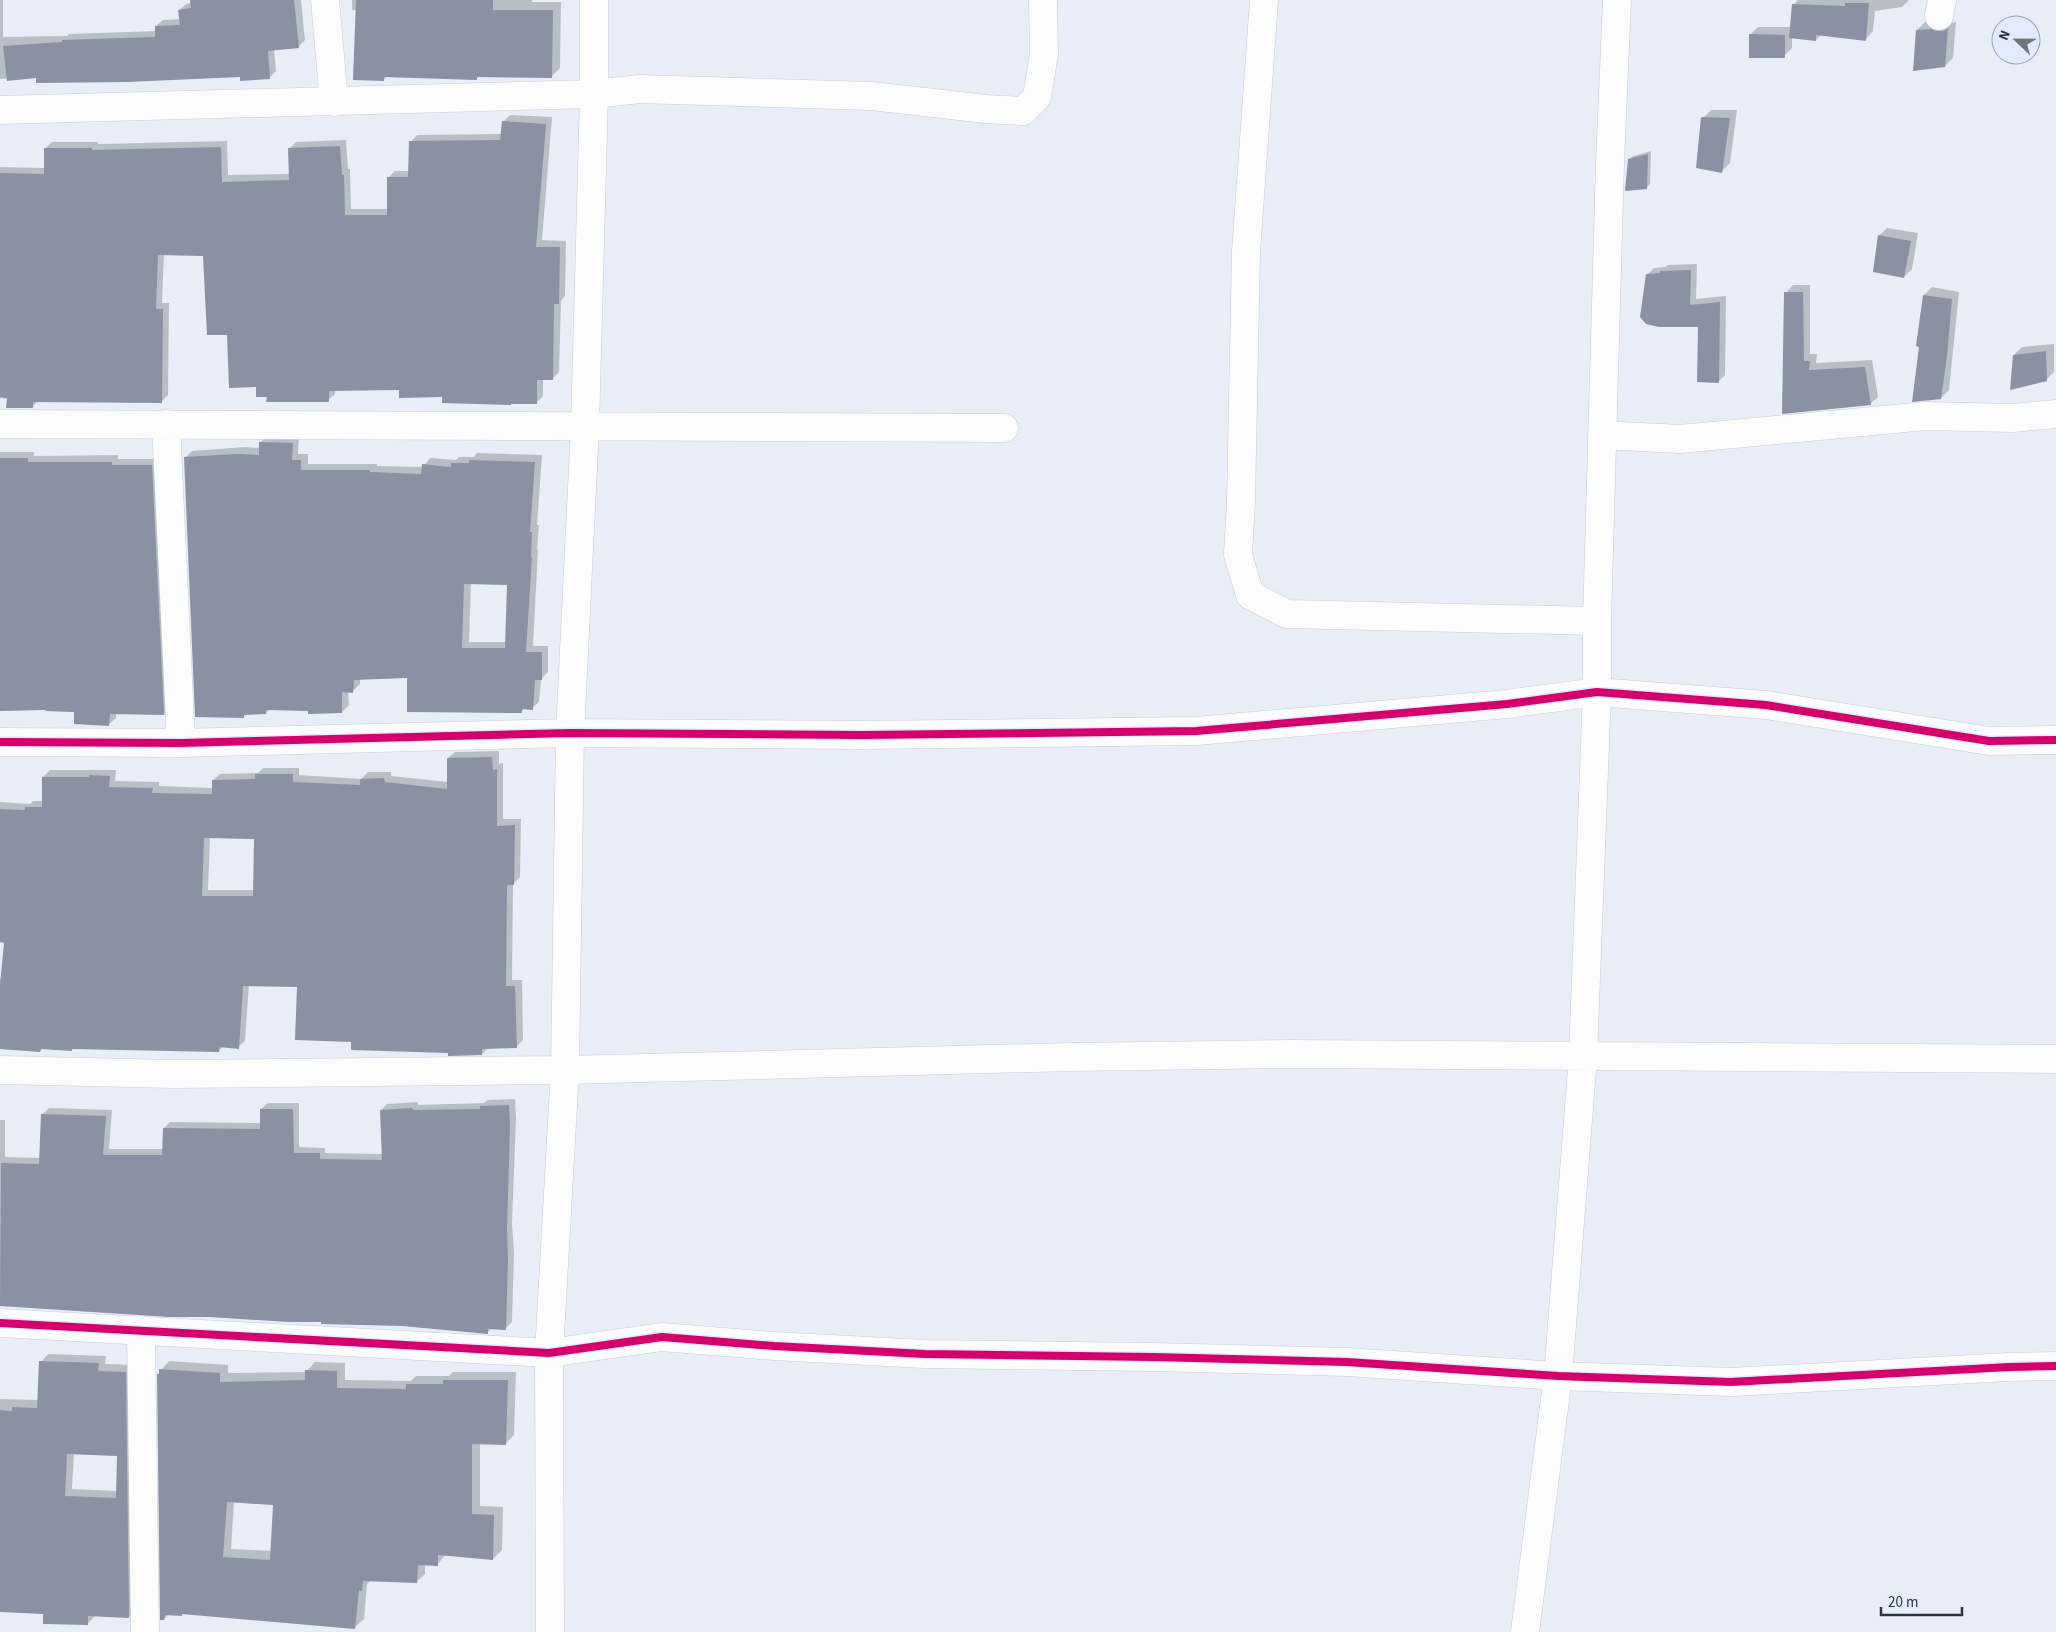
<svg xmlns="http://www.w3.org/2000/svg" width="2056" height="1632" viewBox="0 0 2056 1632" font-family="'Source Sans 3',sans-serif">
  <rect width="100%" height="100%" fill="#e8edf7"/>
  <path fill="#0003" fill-rule="evenodd" d="M 0,0 L 3,0 L 3,37 L 67,36 L 69,34 L 156,31 L 156,26 L 163,20 L 181,19 L 179,10 L 186,4 L 191,3 L 191,0 L 301,0 L 305,40 L 299,46 L 274,49 L 276,71 L 269,78 L 241,76 L 37,77 L 0,79 Z
    M 352,0 L 532,0 L 532,2 L 561,2 L 560,68 L 551,77 L 479,76 L 477,78 L 387,76 L 384,80 L 357,10 L 352,10 Z
    M 1798,0 L 1909,0 L 1902,7 L 1875,11 L 1873,31 L 1866,39 L 1822,34 L 1816,40 L 1792,37 L 1792,48 L 1784,56 L 1750,35 L 1758,27 L 1791,27 L 1793,5 Z
    M 1939,21 L 1945,24 L 1956,22 L 1953,58 L 1945,66 L 1917,30 L 1925,22 Z
    M 1711,110 L 1737,110 L 1730,163 L 1722,171 L 1703,118 Z
    M 510,115 L 552,117 L 542,240 L 566,241 L 565,296 L 561,301 L 559,372 L 552,379 L 543,379 L 543,396 L 536,403 L 444,396 L 401,389 L 335,390 L 335,394 L 328,400 L 268,396 L 257,386 L 228,334 L 205,255 L 164,254 L 162,303 L 169,303 L 168,395 L 161,402 L 38,401 L 32,407 L 8,399 L 0,398 L 0,167 L 45,168 L 45,149 L 52,142 L 98,142 L 98,144 L 227,141 L 228,175 L 290,174 L 289,149 L 296,142 L 346,140 L 348,169 L 350,169 L 351,209 L 388,209 L 388,178 L 395,171 L 410,171 L 411,142 L 417,135 L 502,134 L 503,122 Z
    M 1651,151 L 1650,184 L 1646,188 L 1629,160 L 1633,156 Z
    M 1887,228 L 1918,233 L 1912,269 L 1904,277 L 1879,236 Z
    M 1697,264 L 1696,299 L 1726,296 L 1725,375 L 1718,382 L 1699,326 L 1648,274 L 1654,268 L 1665,267 L 1668,265 Z
    M 1793,285 L 1810,285 L 1810,354 L 1817,354 L 1816,363 L 1872,360 L 1878,397 L 1870,404 L 1783,412 L 1786,293 Z
    M 1932,287 L 1959,292 L 1949,390 L 1941,398 L 1920,346 L 1924,295 Z
    M 2054,344 L 2054,372 L 2046,380 L 2014,355 L 2022,347 Z
    M 267,436 L 299,436 L 298,454 L 308,454 L 308,464 L 377,464 L 377,466 L 423,467 L 430,458 L 456,460 L 459,457 L 474,457 L 477,453 L 542,455 L 537,525 L 539,525 L 537,550 L 538,550 L 533,646 L 548,646 L 548,672 L 541,679 L 539,702 L 532,708 L 525,708 L 522,711 L 409,677 L 360,678 L 360,684 L 353,691 L 348,691 L 349,705 L 342,712 L 270,709 L 266,713 L 246,714 L 244,716 L 185,458 L 192,451 L 245,447 L 260,448 L 260,443 ZM 471,583 L 508,584 L 506,642 L 469,642 Z
    M 0,452 L 34,452 L 34,456 L 118,455 L 118,459 L 159,459 L 170,707 L 164,714 L 116,713 L 116,718 L 109,724 L 75,711 L 47,709 L 0,710 Z
    M 499,751 L 499,764 L 503,763 L 503,819 L 521,819 L 520,877 L 513,884 L 512,980 L 522,980 L 523,1040 L 516,1047 L 488,1048 L 482,1054 L 352,1040 L 298,986 L 249,984 L 245,1041 L 238,1047 L 223,1046 L 219,1051 L 73,1048 L 72,1050 L 43,1048 L 40,1051 L 0,1049 L 0,979 L 2,979 L 5,942 L 0,941 L 0,802 L 30,804 L 33,801 L 43,801 L 43,777 L 50,770 L 116,770 L 115,781 L 159,782 L 159,786 L 213,788 L 213,780 L 220,774 L 258,773 L 263,768 L 299,768 L 299,775 L 361,779 L 368,772 L 391,772 L 391,776 L 448,782 L 448,758 L 455,752 ZM 210,837 L 256,837 L 254,890 L 208,890 Z
    M 515,1099 L 516,1119 L 512,1223 L 514,1253 L 512,1322 L 506,1328 L 492,1328 L 487,1333 L 402,1325 L 0,1305 L 0,1120 L 5,1120 L 5,1157 L 40,1158 L 42,1115 L 49,1108 L 112,1110 L 109,1149 L 163,1149 L 164,1128 L 170,1122 L 261,1123 L 261,1109 L 268,1103 L 299,1103 L 299,1147 L 325,1148 L 325,1153 L 383,1154 L 381,1110 L 387,1104 L 418,1102 L 418,1105 L 484,1103 L 488,1100 Z
    M 48,1354 L 106,1356 L 105,1364 L 133,1365 L 136,1609 L 129,1617 L 95,1616 L 87,1624 L 44,1613 L 0,1611 L 0,1399 L 39,1400 L 41,1362 ZM 74,1453 L 118,1455 L 117,1491 L 72,1489 Z
    M 169,1361 L 228,1365 L 228,1373 L 306,1372 L 315,1362 L 345,1363 L 345,1380 L 411,1381 L 416,1376 L 449,1376 L 453,1372 L 516,1372 L 514,1435 L 505,1444 L 480,1443 L 480,1506 L 503,1507 L 502,1550 L 493,1559 L 446,1554 L 437,1565 L 425,1564 L 425,1574 L 416,1582 L 371,1580 L 367,1584 L 364,1619 L 355,1627 L 183,1613 L 181,1615 L 169,1614 L 164,1619 L 158,1374 ZM 234,1502 L 275,1504 L 272,1551 L 231,1549 Z"/>
  <path fill="#8991a3" fill-rule="evenodd" d="M 190,0 L 294,0 L 299,48 L 268,51 L 270,79 L 240,81 L 240,77 L 127,82 L 36,83 L 36,78 L 7,81 L 3,46 L 62,42 L 62,40 L 155,37 L 155,26 L 180,25 L 178,10 L 191,8 Z
    M 356,0 L 493,0 L 493,10 L 553,10 L 552,78 L 477,77 L 477,80 L 384,77 L 384,81 L 353,80 Z
    M 1845,3 L 1869,3 L 1866,41 L 1816,35 L 1816,41 L 1789,38 L 1792,4 L 1845,6 Z
    M 1948,28 L 1945,67 L 1913,71 L 1916,30 L 1931,29 L 1937,31 L 1944,31 Z
    M 1749,34 L 1785,35 L 1785,58 L 1749,58 Z
    M 1701,117 L 1730,118 L 1722,173 L 1696,168 Z
    M 502,121 L 546,124 L 536,247 L 560,247 L 559,304 L 554,304 L 553,380 L 537,380 L 537,404 L 511,404 L 511,405 L 442,403 L 442,397 L 399,398 L 399,390 L 329,391 L 329,402 L 266,402 L 267,397 L 256,397 L 256,387 L 229,388 L 227,335 L 207,335 L 203,256 L 158,255 L 156,309 L 163,309 L 162,403 L 33,402 L 33,408 L 6,408 L 7,398 L 0,397 L 0,173 L 44,174 L 44,148 L 92,148 L 92,150 L 221,147 L 222,182 L 289,180 L 288,148 L 340,146 L 342,175 L 344,175 L 345,215 L 387,215 L 387,177 L 408,177 L 409,141 L 500,140 Z
    M 1648,154 L 1647,189 L 1625,191 L 1628,159 Z
    M 1878,235 L 1911,241 L 1904,278 L 1873,272 Z
    M 1691,270 L 1690,305 L 1720,302 L 1719,383 L 1697,382 L 1698,327 L 1659,327 L 1646,324 L 1640,317 L 1646,274 L 1660,273 L 1660,271 Z
    M 1784,292 L 1803,292 L 1804,361 L 1810,361 L 1809,370 L 1865,367 L 1871,405 L 1782,414 Z
    M 1923,295 L 1952,299 L 1947,356 L 1941,399 L 1912,402 L 1919,347 L 1916,346 Z
    M 2046,351 L 2047,381 L 2010,390 L 2013,355 Z
    M 259,442 L 293,443 L 292,460 L 301,460 L 301,470 L 370,470 L 370,472 L 421,474 L 422,464 L 451,467 L 451,463 L 469,463 L 469,460 L 535,462 L 530,532 L 532,532 L 531,557 L 532,557 L 526,652 L 542,652 L 542,680 L 535,680 L 533,710 L 522,709 L 522,713 L 407,712 L 407,678 L 354,680 L 353,693 L 342,692 L 342,713 L 308,714 L 308,711 L 266,710 L 266,714 L 244,715 L 244,718 L 195,717 L 184,457 L 237,454 L 259,455 ZM 464,584 L 507,585 L 505,648 L 462,648 Z
    M 0,458 L 28,458 L 28,462 L 112,462 L 112,465 L 152,465 L 164,715 L 110,714 L 109,726 L 74,724 L 74,712 L 45,711 L 46,710 L 0,711 Z
    M 492,757 L 493,770 L 497,769 L 497,826 L 515,825 L 514,885 L 507,885 L 506,986 L 515,986 L 517,1048 L 482,1049 L 482,1055 L 448,1056 L 448,1053 L 351,1050 L 351,1042 L 295,1040 L 297,987 L 243,986 L 239,1049 L 219,1047 L 219,1052 L 72,1049 L 72,1051 L 41,1049 L 40,1052 L 0,1049 L 0,985 L 4,943 L 0,942 L 0,809 L 25,810 L 25,807 L 42,807 L 42,777 L 89,777 L 89,775 L 110,776 L 109,787 L 153,788 L 152,793 L 212,794 L 212,780 L 255,779 L 255,774 L 293,774 L 293,782 L 360,785 L 360,779 L 384,778 L 385,782 L 447,789 L 447,758 ZM 204,838 L 254,839 L 253,896 L 202,896 Z
    M 509,1105 L 510,1126 L 507,1230 L 508,1260 L 506,1330 L 488,1329 L 488,1334 L 402,1326 L 321,1324 L 321,1322 L 289,1322 L 209,1317 L 169,1317 L 0,1306 L 1,1163 L 39,1164 L 41,1114 L 106,1116 L 103,1155 L 162,1155 L 163,1128 L 260,1129 L 260,1109 L 293,1109 L 294,1153 L 320,1153 L 320,1159 L 382,1160 L 380,1110 L 412,1108 L 413,1110 L 480,1109 L 480,1106 Z
    M 39,1361 L 99,1363 L 98,1371 L 126,1372 L 129,1618 L 88,1616 L 88,1625 L 43,1624 L 43,1614 L 0,1612 L 0,1410 L 12,1411 L 12,1407 L 37,1408 ZM 67,1454 L 117,1456 L 116,1498 L 65,1496 Z
    M 159,1369 L 220,1373 L 220,1382 L 305,1380 L 305,1370 L 337,1371 L 337,1388 L 406,1389 L 406,1384 L 443,1384 L 443,1380 L 508,1380 L 506,1445 L 472,1444 L 472,1514 L 494,1515 L 493,1560 L 438,1555 L 438,1566 L 418,1565 L 417,1583 L 363,1581 L 362,1591 L 359,1590 L 355,1629 L 182,1614 L 182,1616 L 165,1615 L 164,1620 L 160,1620 L 157,1374 L 159,1374 ZM 227,1502 L 273,1505 L 270,1560 L 223,1557 Z"/>
  <g fill="none" stroke-linecap="round" stroke-linejoin="round">
    <g stroke="#c6cbd3" stroke-width="29">
      <path id="minor" d="M 325,0 L 334,102
        M 1264,0 L 1246,252 L 1241,501 L 1238,555 L 1250,595 L 1287,614 L 1597,621
        M 1939,16 L 1942,0
        M 0,110 L 594,94 L 639,89 L 872,96 L 986,109 L 1023,111 L 1037,97 L 1044,54 L 1043,0
        M 0,424 L 1004,428
        M 166,424 L 181,743
        M 1602,435 L 1680,439 L 1926,416 L 2012,418 L 2056,414
        M 0,742 L 181,743 L 570,733 L 862,735 L 1196,731 L 1507,704 L 1597,692 L 1766,705 L 1989,741 L 2056,740
        M 0,1070 L 174,1074 L 565,1070 L 1071,1057 L 1290,1054 L 2056,1059
        M 0,1323 L 549,1353 L 662,1337 L 774,1346 L 925,1354 L 1153,1357 L 1347,1362 L 1558,1376 L 1731,1382 L 2009,1367 L 2056,1366
        M 141,1330 L 145,1632
        M 550,1632 L 549,1353 L 565,1070 L 570,733 L 585,427 L 594,94 L 594,0
        M 1525,1632 L 1558,1376 L 1583,1056 L 1597,692 L 1597,621 L 1610,163 L 1617,0"/>
    </g>
    <use href="#minor" stroke="#fcfcfe" stroke-width="28"/>
    <g stroke="#e2ebfd" stroke-width="11">
      <path id="cycleway" d="M 0,742 L 181,743 L 570,733 L 862,735 L 1196,731 L 1507,704 L 1597,692 L 1766,705 L 1989,741 L 2056,740
        M 0,1323 L 549,1353 L 662,1337 L 774,1346 L 925,1354 L 1153,1357 L 1347,1362 L 1558,1376 L 1731,1382 L 2009,1367 L 2056,1366"/>
    </g>
    <use href="#cycleway" stroke="#d6006c" stroke-width="8"/>
  </g>
  <g transform="translate(2016 40) rotate(292)"><circle r="24" fill="#e2ebfd" stroke="#9aa2b0"/>
  <path d="M0-4L9 19L0 12L-9 19Z" fill="#70757d"/>
  <text y="-8" font-size="14" font-weight="bold" text-anchor="middle" fill="#2f343c">N</text>
  </g>
  <path d="M1881 1607v8h81v-8" fill="none" stroke="#2f343c" stroke-width="2.5"/>
  <text x="1888" y="1607" font-size="15" fill="#2f343c" stroke="#e2ebfd" stroke-width="4" paint-order="stroke">20 m</text>
</svg>
